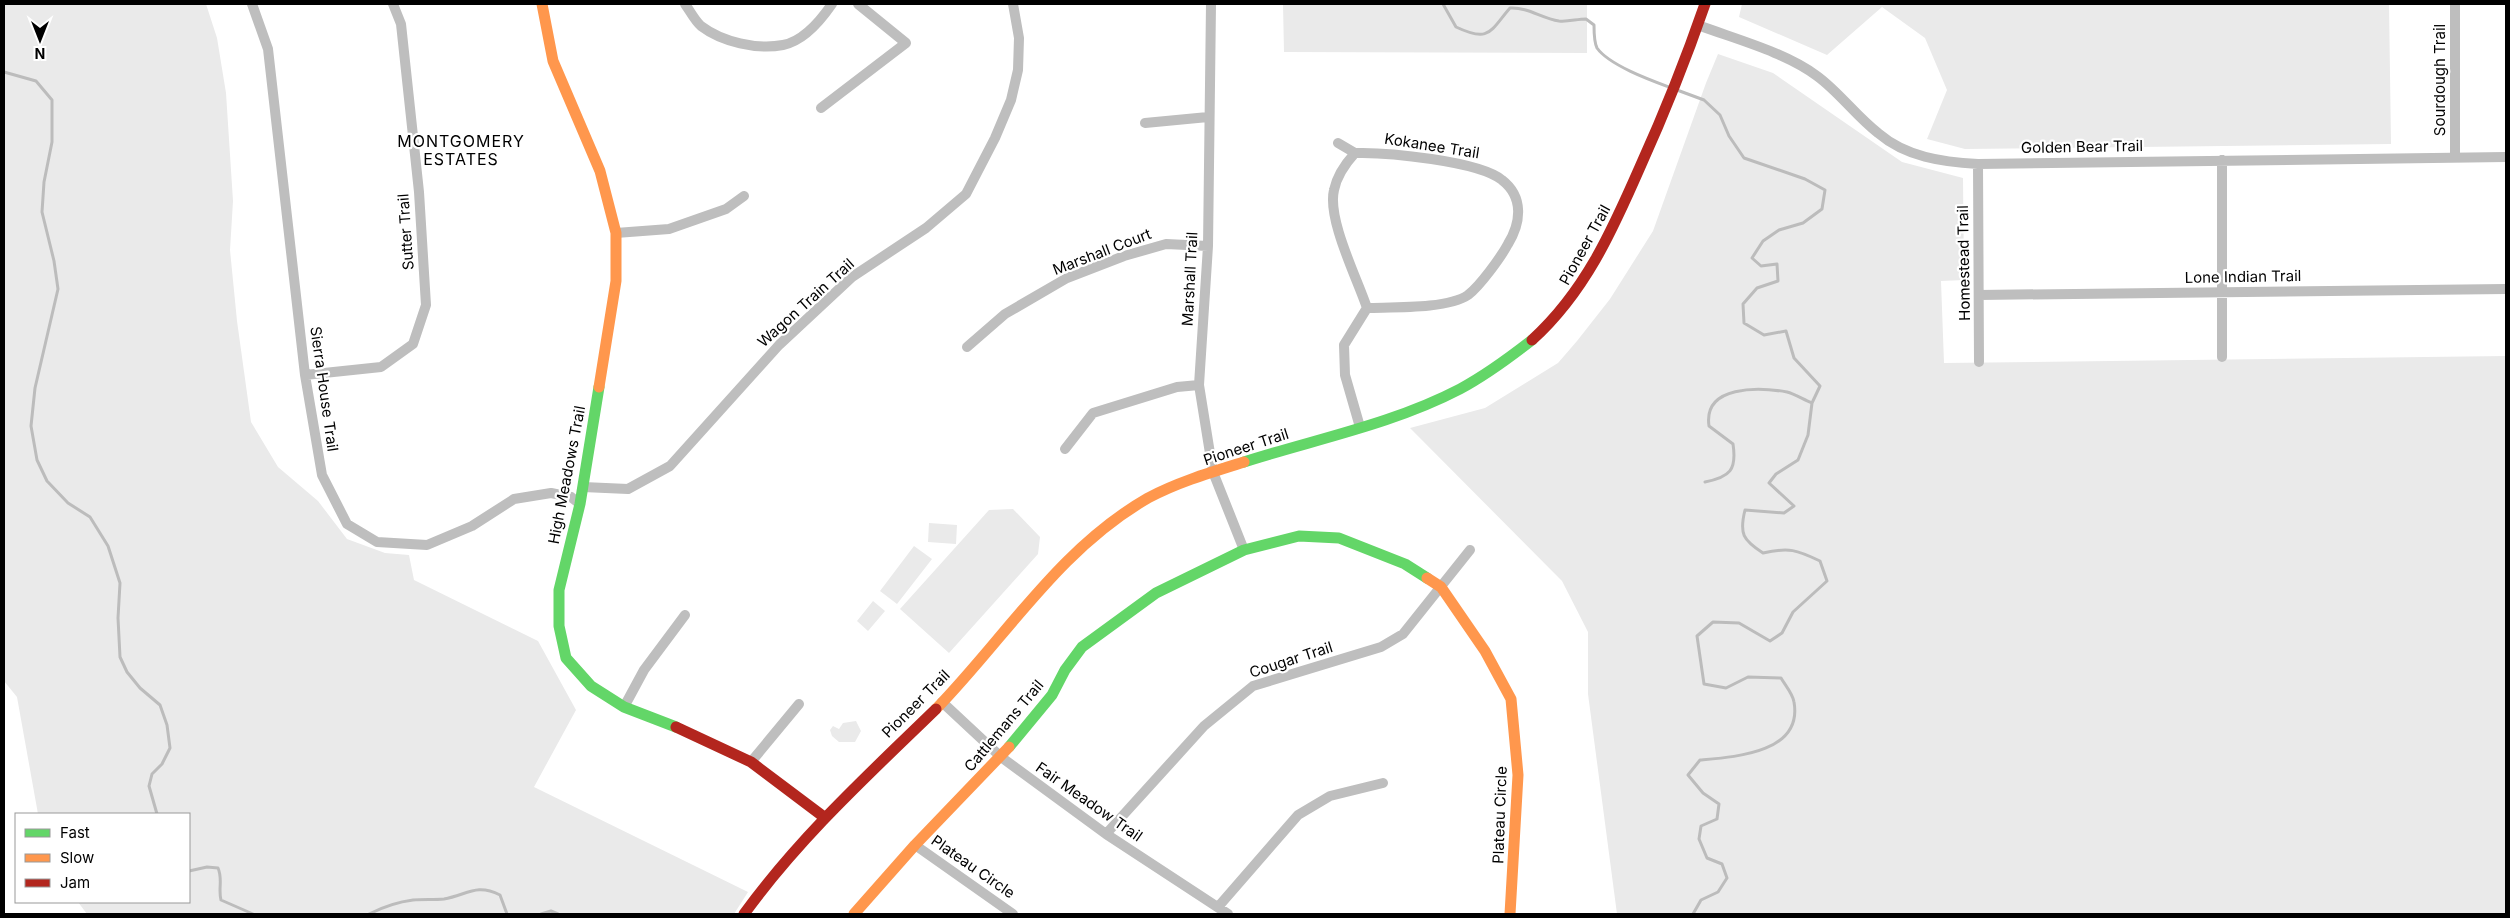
<svg xmlns="http://www.w3.org/2000/svg" width="2510" height="918" viewBox="0 0 2510 918" font-family="Inter,sans-serif">
  <rect width="100%" height="100%" fill="#fff"/>
  <path fill="#eaeaea" d="M 4,4 L 206,4 L 217,38 L 226,93 L 233,201 L 230,250 L 237,321 L 251,422 L 278,467 L 318,501 L 347,539 L 385,553 L 409,555 L 414,580 L 538,641 L 576,710 L 534,787 L 748,892 L 734,914 L 87,914 L 78,902 L 189,902 L 189,814 L 38,814 L 17,697 L 4,681 Z
    M 1283,4 L 1587,4 L 1587,53 L 1284,52 Z
    M 1742,4 L 2389,4 L 2391,144 L 1965,149 L 1927,139 L 1947,90 L 1925,38 L 1882,7 L 1827,55 L 1739,17 Z
    M 1718,54 L 1773,73 L 1902,162 L 1963,178 L 1964,280 L 1941,281 L 1944,363 L 2506,356 L 2506,914 L 1617,914 L 1588,694 L 1588,632 L 1562,581 L 1410,428 L 1485,408 L 1558,363 L 1577,341 L 1610,299 L 1653,231 L 1706,83 Z
    M 1013,509 L 1040,537 L 1038,554 L 949,653 L 900,609 L 989,510 Z
    M 929,523 L 957,525 L 956,544 L 928,542 Z
    M 914,546 L 932,559 L 897,604 L 880,591 Z
    M 873,601 L 885,611 L 868,631 L 857,621 Z
    M 856,721 L 861,731 L 855,742 L 839,742 L 832,736 L 830,730 L 833,726 L 839,729 L 843,723 Z"/>
  <g fill="none" stroke-linecap="round" stroke-linejoin="round">
    <path stroke="#bcbcbc" stroke-width="3" d="M 1443,4 L 1456,27 C 1490,43 1490,31 1510,8 C 1528,7 1541,18 1559,21 C 1568,22 1577,19 1586,19 L 1594,25 C 1594,32 1594,42 1597,48 C 1609,65 1650,80 1669,87
      M 4,72 L 36,81 L 52,100 L 52,142 L 44,182 L 42,212 L 54,261 L 58,289 L 35,388 L 31,426 L 37,460 L 47,481 L 68,503 L 90,517 L 108,546 L 120,583 L 118,618 L 120,657 L 127,672 L 140,688 L 160,705 L 167,725 L 170,748 L 162,764 L 152,774 L 149,786 L 157,814
      M 1677,90 L 1704,100 L 1720,115 L 1729,136 L 1744,158 L 1805,179 L 1825,190 L 1822,209 L 1803,223 L 1779,230 L 1763,241 L 1752,258 L 1761,266 L 1777,264 L 1778,281 L 1757,288 L 1743,304 L 1744,323 L 1764,335 L 1786,331 L 1794,358 L 1820,386 L 1812,403 L 1808,435 L 1798,460 L 1776,474 L 1769,483 L 1794,506 L 1784,513 L 1745,510 C 1739,534 1743,540 1763,553 C 1789,547 1797,550 1820,561 L 1827,581 L 1793,612 L 1782,633 L 1770,641 L 1739,623 L 1713,622 L 1697,636 L 1704,684 L 1726,688 L 1748,677 L 1781,678 C 1785,685 1793,694 1794,702 C 1803,753 1735,757 1700,760 L 1688,775 L 1703,793 L 1719,804 L 1717,819 L 1701,826 L 1699,839 L 1707,858 L 1722,864 L 1727,878 L 1718,892 L 1701,900 L 1693,914
      M 1705,482 C 1730,477 1737,470 1733,444 L 1709,426 C 1703,385 1759,387 1787,392 C 1795,394 1804,400 1812,403
      M 189,871 L 207,867 L 218,868 C 223,879 218,889 221,900 L 253,914
      M 369,914 C 383,907 397,902 413,900 C 423,899 434,900 444,899 C 467,895 476,883 500,895 L 507,914
      M 541,914 L 551,911 L 558,914"/>
    <path stroke="#bebebe" stroke-width="10" d="M 252,4 L 268,49 L 305,375 L 322,475 L 347,524 L 377,542 L 427,545 L 472,526 L 514,499 L 551,493 L 571,497 L 580,504
      M 685,4 C 690,11 695,21 701,26 C 722,42 757,50 783,45 C 804,41 821,20 832,4
      M 1211,4 L 1208,246 L 1199,385 L 1213,472 L 1244,550
      M 2455,4 L 2455,157
      M 1698,25 C 1735,39 1785,52 1817,76 C 1839,92 1856,116 1878,133 C 1906,157 1942,162 1978,164 L 2506,157
      M 821,108 L 906,43 L 858,4
      M 1145,123 L 1208,117
      M 1338,143 L 1355,153
      M 2222,160 L 2222,357
      M 1978,164 L 1979,362
      M 616,233 L 669,229 L 726,209 L 744,196
      M 1979,295 L 2506,289
      M 967,347 L 1005,314 L 1067,278 L 1124,256 L 1166,244 L 1208,246
      M 305,375 L 381,367 L 413,344 L 426,305 L 419,192 L 401,24 L 393,4
      M 1360,427 L 1345,375 L 1344,345 L 1367,308 C 1393,307 1448,309 1468,295 C 1480,286 1501,257 1508,244 C 1521,223 1524,197 1502,180 C 1479,161 1386,152 1355,153 C 1345,164 1337,175 1334,190 C 1327,219 1357,278 1367,308
      M 1065,449 L 1093,413 L 1177,387 L 1199,385
      M 583,487 L 628,489 L 670,466 L 779,345 L 852,277 L 926,228 L 966,194 L 995,138 L 1011,100 L 1018,70 L 1019,38 L 1013,4
      M 942,702 L 1001,757 L 1106,834 L 1228,914
      M 624,707 L 644,670 L 685,615
      M 751,762 L 799,704
      M 1106,834 L 1204,726 L 1253,686 L 1381,647 L 1403,634 L 1470,550
      M 915,845 L 1013,914
      M 1218,907 L 1298,815 L 1330,796 L 1383,783"/>
    <path stroke="#63d668" stroke-width="11" d="M 599,387 L 580,504 L 559,590 L 559,626 L 566,658 L 591,686 L 624,707 L 676,727
      M 1244,462 C 1316,439 1393,424 1460,389 C 1486,375 1509,358 1532,340
      M 1009,747 L 1052,695 L 1065,670 L 1082,647 L 1156,593 L 1244,550 L 1299,536 L 1339,538 L 1405,564 L 1427,578"/>
    <path stroke="#ff974d" stroke-width="11" d="M 542,4 L 553,61 L 600,171 L 616,233 L 616,281 L 599,387
      M 1427,578 L 1441,587 L 1485,651 L 1511,699 L 1518,775 L 1510,914
      M 936,709 C 1006,637 1059,549 1148,498 C 1178,482 1212,472 1244,462
      M 854,914 L 915,845 L 1009,747"/>
    <path stroke="#b3261e" stroke-width="11" d="M 1532,340 C 1585,292 1612,231 1640,167 C 1664,114 1686,59 1705,4
      M 676,727 L 751,762 L 824,817
      M 744,914 C 800,837 868,775 936,709"/>
  </g>
  <g text-anchor="middle" stroke-width="4.5" stroke-linejoin="round" paint-order="stroke">
    <g font-size="15" fill="#000" stroke="#fff">
      <text transform="translate(2440 80) rotate(-90)" y="5">Sourdough Trail</text>
      <text transform="translate(1432 146) rotate(9)" y="5">Kokanee Trail</text>
      <text transform="translate(2082 147) rotate(-1)" y="5">Golden Bear Trail</text>
      <text transform="translate(406 232) rotate(-94)" y="5">Sutter Trail</text>
      <text transform="translate(1585 245) rotate(-61)" y="5">Pioneer Trail</text>
      <text transform="translate(1102 252) rotate(-21)" y="5">Marshall Court</text>
      <text transform="translate(1964 263) rotate(-91)" y="5">Homestead Trail</text>
      <text transform="translate(2243 277) rotate(-1)" y="5">Lone Indian Trail</text>
      <text transform="translate(1190 279) rotate(-87)" y="5">Marshall Trail</text>
      <text transform="translate(806 303) rotate(-42)" y="5">Wagon Train Trail</text>
      <text transform="translate(324 389) rotate(82)" y="5">Sierra House Trail</text>
      <text transform="translate(1246 447) rotate(-18)" y="5">Pioneer Trail</text>
      <text transform="translate(567 475) rotate(-79)" y="5">High Meadows Trail</text>
      <text transform="translate(1291 660) rotate(-18)" y="5">Cougar Trail</text>
      <text transform="translate(916 704) rotate(-45)" y="5">Pioneer Trail</text>
      <text transform="translate(1004 726) rotate(-50)" y="5">Cattlemans Trail</text>
      <text transform="translate(1089 802) rotate(35)" y="5">Fair Meadow Trail</text>
      <text transform="translate(1500 815) rotate(-88)" y="5">Plateau Circle</text>
      <text transform="translate(973 867) rotate(35)" y="5">Plateau Circle</text>
    </g>
    <g font-size="16" letter-spacing="1" fill="#000" stroke="#fff">
      <text x="461" y="147">MONTGOMERY<tspan x="461" dy="18">ESTATES</tspan></text>
    </g>
  </g>
  <rect width="2510" height="918" fill="none" stroke="#000000" stroke-width="10"/>
  <rect x="15" y="813" width="175" height="90" fill="#ffffff" stroke="#999999"/>
  <rect x="25" y="829" width="25" height="8" fill="#63d668" stroke="#999999"/>
  <text x="60" y="838" font-size="15" fill="#000000">Fast</text>
  <rect x="25" y="854" width="25" height="8" fill="#ff974d" stroke="#999999"/>
  <text x="60" y="863" font-size="15" fill="#000000">Slow</text>
  <rect x="25" y="879" width="25" height="8" fill="#b3261e" stroke="#999999"/>
  <text x="60" y="888" font-size="15" fill="#000000">Jam</text>
  <g transform="translate(40 40) rotate(180)" stroke="#ffffff" stroke-width="4" paint-order="stroke">
  <path d="M0-4L9 19L0 12L-9 19Z" fill="#000000"/>
  <text y="-8" font-size="14" font-weight="bold" text-anchor="middle" fill="#000000">N</text>
  </g>
</svg>
